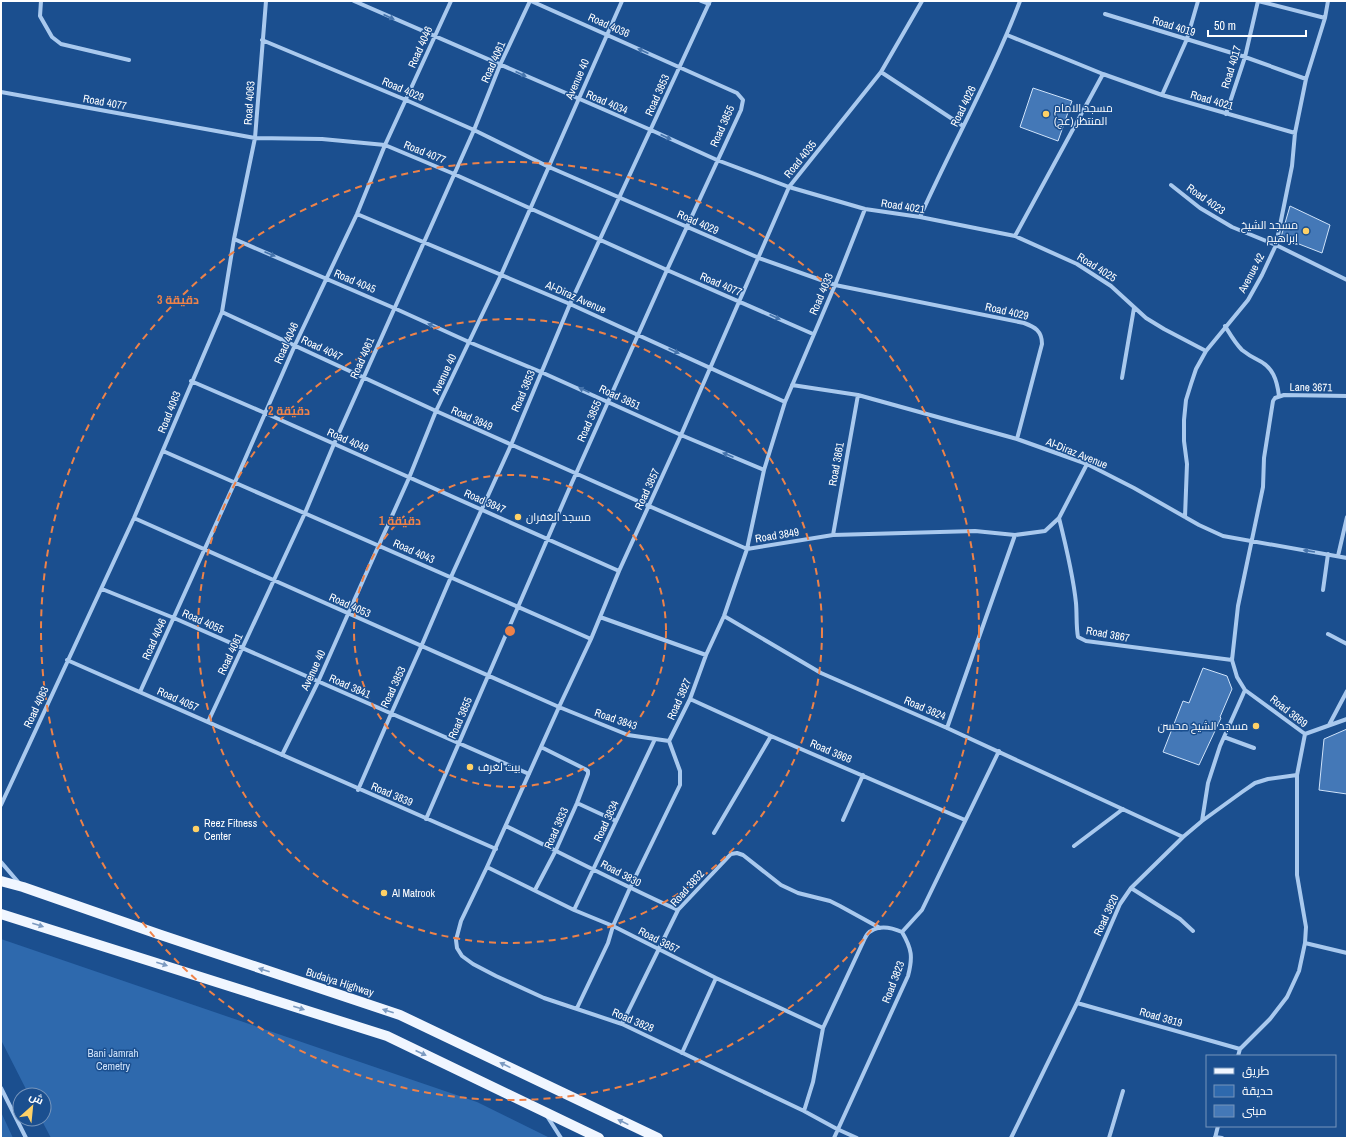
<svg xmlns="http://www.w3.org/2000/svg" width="1348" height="1139" viewBox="0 0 1348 1139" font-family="'Archivo Narrow',Cairo,sans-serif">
  <rect width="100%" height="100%" fill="#1b4f8f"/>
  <path fill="#2e69ad" d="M 1,939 L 477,1102 L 550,1138 L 51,1138 L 41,1119 L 44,1119 L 44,1095 L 29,1095 L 1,1040 Z
    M 1,1112 L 13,1138 L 1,1138 Z"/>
  <path fill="#4478b7" stroke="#cfe3fa" d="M 1033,88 L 1072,101 L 1058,141 L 1020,127 Z
    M 1290,206 L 1330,225 L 1322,253 L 1281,237 Z
    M 1203,668 L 1227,676 L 1232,689 L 1220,717 L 1221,718 L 1199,765 L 1163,752 L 1183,701 L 1189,703 Z
    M 1347,729 L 1347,794 L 1319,790 L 1324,739 Z"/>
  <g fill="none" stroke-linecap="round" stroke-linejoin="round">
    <path stroke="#a9c9ee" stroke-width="4" d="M 41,1 L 40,16 L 52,37 L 61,44 L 129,60
      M 354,1 L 651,130 L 717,160 L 789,187 L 865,209 L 920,217 L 1015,236 L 1077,264 L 1111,286 L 1146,318 L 1164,329 L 1206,351
      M 701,1 L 709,4
      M 1258,1 L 1325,18
      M 1105,14 L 1245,57 L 1306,79
      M 1007,35 L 1103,74 L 1162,95 L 1295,133
      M 262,40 L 406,100 L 474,130 L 549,167 L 759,258 L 835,285 L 1024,323 C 1035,327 1042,331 1042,344 L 1017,439
      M 881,72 L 963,126
      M 1,92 L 255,138 L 322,139 L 385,145 L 454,174 L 667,270 L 813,334
      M 1162,95 L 1187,39 L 1198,1
      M 1226,114 L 1245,57 L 1258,1
      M 1171,185 L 1200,208 L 1232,227 L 1276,245 L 1347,280
      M 357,214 L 570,304 L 785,402
      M 920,217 C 952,145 992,75 1020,1
      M 1015,236 L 1103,74
      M 234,239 L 394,308 L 469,342 L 541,372 L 681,435 L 764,470
      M 222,312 L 436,411 L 649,506 L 747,549 L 833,535 L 975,531 L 1015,535 L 1045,531 L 1059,518 L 1087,464
      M 1225,326 C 1230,334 1235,343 1242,350 C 1247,354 1252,357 1258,360 C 1273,367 1277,380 1279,396
      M 1122,378 L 1134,308
      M 191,381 L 265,413 L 619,571
      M 792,385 L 858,395 L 1017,439 L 1087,464 L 1134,488 L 1199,525 L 1223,536 L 1347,558
      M 163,451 L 591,639
      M 1185,517 L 1187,464 L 1184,441 L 1184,420 L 1186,400 L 1191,384 L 1196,369 L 1206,351 L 1248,300 L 1262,275 L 1276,245 L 1292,166 L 1295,133 L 1306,79 L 1325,18 L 1328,1
      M 134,518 L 559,707 L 628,735 L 669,741
      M 1059,518 C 1066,546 1073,574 1076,603 C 1077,615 1076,626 1078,637 L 1086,641 L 1232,660
      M 833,535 L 858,395
      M 1338,556 L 1347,517
      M 102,589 L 174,618 L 529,774
      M 1323,590 L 1328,554
      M 724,616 L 821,673 L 947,728 L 1183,837
      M 600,617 L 706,655
      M 1328,634 L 1347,644
      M 67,660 L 496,849
      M 140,692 L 235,482 L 295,345 L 357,214 L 385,145 L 451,1
      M 690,699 L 771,736 L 965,820
      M 208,722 L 305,513 L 334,444 L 474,130 L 500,65 L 530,1
      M 1329,725 L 1347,691
      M 947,728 L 1015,535
      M 1305,734 L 1245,690 L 1237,677 L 1232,660 L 1238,606 L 1263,487 L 1264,458 L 1273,401 L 1275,398 L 1284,395 L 1347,396
      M 1305,734 L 1347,719
      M 1224,737 L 1254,748
      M 282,755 L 318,682 L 348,614 L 409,478 L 436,411 L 501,275 L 622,1
      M 358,790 L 391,714 L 421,647 L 451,577 L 511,445 L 570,304 L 710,1
      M 577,803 L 616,821
      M 1,805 L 134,518 L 222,312 L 234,239 L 255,138 L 266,1
      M 426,819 L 570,487 L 667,270 L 741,110 L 743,100 L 737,93 L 531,1
      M 843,820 L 863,775
      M 1202,821 L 1208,783 L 1220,746 L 1245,690
      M 506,826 C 563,854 620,884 678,910
      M 714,833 L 771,736
      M 1074,846 L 1123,809
      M 1,862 L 19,883
      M 487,867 L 574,910 L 613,926 L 716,978 L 823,1028
      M 1131,888 L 1180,919 L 1193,931
      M 535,890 L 556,850 L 577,803 L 588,774 L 588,771 L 585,769 L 541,747
      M 574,910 L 655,739
      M 902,932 L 922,910 L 999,751
      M 1305,943 L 1347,953
      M 1077,1003 L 1240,1049
      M 577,1008 L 608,943 L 613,926 L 630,888 L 680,785 L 680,771 L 669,741 L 690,699 L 706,655 L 724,616 L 747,549 L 764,470 L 785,402 L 835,285 L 865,209
      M 622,1024 L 678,910 L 731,854 L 737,853 L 743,855 L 781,885 L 798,893 L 830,901 L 840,906 L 880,928
      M 682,1053 L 716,978
      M 1238,1056 L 1240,1049 L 1270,1019 L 1287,997 L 1299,971 L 1305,943 L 1306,927 L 1297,875 L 1297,775 L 1305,734
      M 1,1088 L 26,1138
      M 804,1111 L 813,1082 L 823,1028 L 865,938 C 866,936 868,932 871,931 C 880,925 893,928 902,932
      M 547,1116 L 561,1138
      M 1215,1137 L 1222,1138
      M 834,1138 L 908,976 C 913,957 912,949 902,932
      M 857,1138 L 837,1129 L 804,1111 L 622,1024 L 544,998 L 496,976 L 473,964 L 462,956 L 457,948 L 456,940 L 461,921 L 487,867 L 559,707 L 591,639 L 619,571 L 681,435 L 789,187 L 881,72 L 922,1
      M 1011,1138 L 1077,1003 L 1120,904 L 1131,888 L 1183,837 L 1202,821 L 1242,792 L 1255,783 L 1268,779 L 1297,775
      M 1109,1138 L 1123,1091
      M 1215,1138 L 1218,1126"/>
    <path stroke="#f0f6ff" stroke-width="10" d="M 1,881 L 23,887 L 158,934 L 400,1015 L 658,1138
      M 1,914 L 387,1036 L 599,1138"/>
  </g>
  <defs><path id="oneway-solid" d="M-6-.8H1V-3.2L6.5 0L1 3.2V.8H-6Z"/></defs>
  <g fill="#4674ac">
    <use href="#oneway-solid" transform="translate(389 17) rotate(24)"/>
    <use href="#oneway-solid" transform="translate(643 51) rotate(-155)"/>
    <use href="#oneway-solid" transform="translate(521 74) rotate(24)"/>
    <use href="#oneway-solid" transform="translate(666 137) rotate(25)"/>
    <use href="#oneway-solid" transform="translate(270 254) rotate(23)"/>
    <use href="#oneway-solid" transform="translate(775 317) rotate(24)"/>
    <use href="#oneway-solid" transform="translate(433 326) rotate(-156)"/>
    <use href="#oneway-solid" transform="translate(674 351) rotate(24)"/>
    <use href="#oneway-solid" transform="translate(584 390) rotate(-156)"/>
    <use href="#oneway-solid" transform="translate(728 455) rotate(-157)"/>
    <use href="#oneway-solid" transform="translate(1309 551) rotate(-171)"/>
  </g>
  <g fill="#7b9ac1">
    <use href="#oneway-solid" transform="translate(38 925) rotate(17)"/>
    <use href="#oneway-solid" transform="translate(162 964) rotate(18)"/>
    <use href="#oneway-solid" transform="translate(264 970) rotate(-162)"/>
    <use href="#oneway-solid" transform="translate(299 1008) rotate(18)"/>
    <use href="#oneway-solid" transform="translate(388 1011) rotate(-162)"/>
    <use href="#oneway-solid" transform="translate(421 1053) rotate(25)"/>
    <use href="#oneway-solid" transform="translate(505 1065) rotate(-154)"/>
    <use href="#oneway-solid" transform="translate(623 1122) rotate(-154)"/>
  </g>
  <g fill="none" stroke="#ee8249" stroke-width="2" stroke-dasharray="7 5">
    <circle cx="510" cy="631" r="156"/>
    <circle cx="510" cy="631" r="312"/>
    <circle cx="510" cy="631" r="469"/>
  </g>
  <g fill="#ffd166" stroke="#1b4f8f" stroke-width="1.5">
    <circle cx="1046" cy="114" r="4"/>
    <circle cx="1306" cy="231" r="4"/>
    <circle cx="518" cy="517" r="4"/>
    <circle cx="1256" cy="726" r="4"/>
    <circle cx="470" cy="767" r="4"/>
    <circle cx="196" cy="829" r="4"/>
    <circle cx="384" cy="893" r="4"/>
  </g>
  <g text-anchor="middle" stroke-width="3" stroke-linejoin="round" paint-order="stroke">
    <g font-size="11" fill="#fff" stroke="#1b4f8f">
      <text transform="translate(609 25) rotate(24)" y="4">Road 4036</text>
      <text transform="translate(1174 26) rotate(17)" y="4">Road 4019</text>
      <text transform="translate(420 47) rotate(-66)" y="4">Road 4046</text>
      <text transform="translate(493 62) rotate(-66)" y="4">Road 4061</text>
      <text transform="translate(1231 67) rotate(-73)" y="4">Road 4017</text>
      <text transform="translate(577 79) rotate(-66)" y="4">Avenue 40</text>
      <text transform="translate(403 89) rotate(23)" y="4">Road 4029</text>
      <text transform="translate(657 95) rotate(-66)" y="4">Road 3853</text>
      <text transform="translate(1212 100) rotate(16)" y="4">Road 4021</text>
      <text transform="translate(105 102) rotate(10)" y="4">Road 4077</text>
      <text transform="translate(607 102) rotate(23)" y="4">Road 4034</text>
      <text transform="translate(249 103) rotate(-86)" y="4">Road 4063</text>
      <text transform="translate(963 106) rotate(-64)" y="4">Road 4026</text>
      <text transform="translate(722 126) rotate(-66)" y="4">Road 3855</text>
      <text transform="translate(425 152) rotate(22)" y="4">Road 4077</text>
      <text transform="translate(800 159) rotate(-51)" y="4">Road 4035</text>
      <text transform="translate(1206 199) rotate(35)" y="4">Road 4023</text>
      <text transform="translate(903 206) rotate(9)" y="4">Road 4021</text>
      <text transform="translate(698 222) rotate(24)" y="4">Road 4029</text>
      <text transform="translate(1097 267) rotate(32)" y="4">Road 4025</text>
      <text transform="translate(1251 273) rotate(-62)" y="4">Avenue 42</text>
      <text transform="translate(355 281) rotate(23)" y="4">Road 4045</text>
      <text transform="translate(721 284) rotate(23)" y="4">Road 4077</text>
      <text transform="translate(821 294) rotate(-67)" y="4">Road 4033</text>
      <text transform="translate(576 297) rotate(24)" y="4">Al-Diraz Avenue</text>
      <text transform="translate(1007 311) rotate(13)" y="4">Road 4029</text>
      <text transform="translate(286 343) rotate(-66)" y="4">Road 4046</text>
      <text transform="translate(322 348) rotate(25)" y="4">Road 4047</text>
      <text transform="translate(362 358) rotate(-66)" y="4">Road 4061</text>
      <text transform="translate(444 374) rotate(-65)" y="4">Avenue 40</text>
      <text transform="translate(1311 387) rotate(1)" y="4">Lane 3671</text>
      <text transform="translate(523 391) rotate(-67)" y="4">Road 3853</text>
      <text transform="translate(620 397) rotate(25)" y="4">Road 3851</text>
      <text transform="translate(169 412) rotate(-68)" y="4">Road 4063</text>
      <text transform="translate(472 418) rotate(24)" y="4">Road 3849</text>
      <text transform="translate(589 421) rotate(-66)" y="4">Road 3855</text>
      <text transform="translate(348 440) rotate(24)" y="4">Road 4049</text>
      <text transform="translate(1077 453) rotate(22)" y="4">Al-Diraz Avenue</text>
      <text transform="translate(836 464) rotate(-80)" y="4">Road 3861</text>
      <text transform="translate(647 489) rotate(-65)" y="4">Road 3857</text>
      <text transform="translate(485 501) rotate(24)" y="4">Road 3847</text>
      <text transform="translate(777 535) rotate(-9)" y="4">Road 3849</text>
      <text transform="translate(414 551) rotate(24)" y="4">Road 4043</text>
      <text transform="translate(350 605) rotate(24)" y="4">Road 4053</text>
      <text transform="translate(203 621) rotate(24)" y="4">Road 4055</text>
      <text transform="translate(1108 634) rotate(10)" y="4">Road 3867</text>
      <text transform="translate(154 639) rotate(-66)" y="4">Road 4046</text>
      <text transform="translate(230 654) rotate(-65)" y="4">Road 4061</text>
      <text transform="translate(313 670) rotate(-65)" y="4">Avenue 40</text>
      <text transform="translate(350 686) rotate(24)" y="4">Road 3841</text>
      <text transform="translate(393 687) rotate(-65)" y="4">Road 3853</text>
      <text transform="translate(178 699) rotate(24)" y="4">Road 4057</text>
      <text transform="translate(679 699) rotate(-66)" y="4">Road 3827</text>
      <text transform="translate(36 707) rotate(-65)" y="4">Road 4063</text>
      <text transform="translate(925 708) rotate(23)" y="4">Road 3824</text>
      <text transform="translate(1289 711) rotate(38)" y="4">Road 3669</text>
      <text transform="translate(460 718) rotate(-67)" y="4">Road 3855</text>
      <text transform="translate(616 719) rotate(19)" y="4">Road 3843</text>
      <text transform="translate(831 751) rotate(23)" y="4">Road 3868</text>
      <text transform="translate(392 794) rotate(23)" y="4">Road 3839</text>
      <text transform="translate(606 821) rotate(-65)" y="4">Road 3834</text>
      <text transform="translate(556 828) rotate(-66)" y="4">Road 3833</text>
      <text transform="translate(621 873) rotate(28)" y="4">Road 3830</text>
      <text transform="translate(687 888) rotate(-48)" y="4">Road 3832</text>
      <text transform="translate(1106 915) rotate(-65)" y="4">Road 3820</text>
      <text transform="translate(659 940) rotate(27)" y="4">Road 3857</text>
      <text transform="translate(340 982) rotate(18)" y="4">Budaiya Highway</text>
      <text transform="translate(893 982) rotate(-69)" y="4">Road 3823</text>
      <text transform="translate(1161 1017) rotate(16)" y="4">Road 3819</text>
      <text transform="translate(633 1020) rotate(23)" y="4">Road 3828</text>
    </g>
    <g font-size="11" fill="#fff" stroke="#1b4f8f" text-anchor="start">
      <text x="1054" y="112">مسجد الامام<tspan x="1054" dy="13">المنتظر (عج)</tspan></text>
      <text x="1298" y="229" text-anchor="end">مسجد الشيخ<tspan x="1298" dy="13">إبراهيم</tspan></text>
      <text x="526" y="521">مسجد الغفران</text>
      <text x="1248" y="730" text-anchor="end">مسجد الشيخ محسن</text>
      <text x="478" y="771">بيت لغرف</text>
      <text x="204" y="827">Reez Fitness<tspan x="204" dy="13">Center</tspan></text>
      <text x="392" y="897">Al Matrook</text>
    </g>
    <g font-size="11" fill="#cfe3fa" stroke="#1b4f8f">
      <text x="113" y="1057">Bani Jamrah<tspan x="113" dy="13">Cemetry</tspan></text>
    </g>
  </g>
  <circle cx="510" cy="631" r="6" fill="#ee8249" stroke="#1b4f8f" stroke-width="2"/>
  <g font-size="12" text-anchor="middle" font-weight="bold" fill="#ee8249" stroke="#1b4f8f" stroke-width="3" stroke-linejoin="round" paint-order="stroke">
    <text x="178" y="304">3 دقيقة</text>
    <text x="289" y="415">2 دقيقة</text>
    <text x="400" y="525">1 دقيقة</text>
  </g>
  <rect width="1348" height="1139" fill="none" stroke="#ffffff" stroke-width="4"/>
  <rect x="1206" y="1055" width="130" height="72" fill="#1b4f8f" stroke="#7695bc"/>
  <rect x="1214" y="1068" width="20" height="6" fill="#f0f6ff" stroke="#7695bc"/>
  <text x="1242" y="1075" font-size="12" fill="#ffffff">طريق</text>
  <rect x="1214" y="1085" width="20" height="12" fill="#2e69ad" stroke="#7695bc"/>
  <text x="1242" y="1095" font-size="12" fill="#ffffff">حديقة</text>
  <rect x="1214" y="1105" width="20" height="12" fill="#4478b7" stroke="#7695bc"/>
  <text x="1242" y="1115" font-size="12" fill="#ffffff">مبنى</text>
  <g transform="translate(32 1107) rotate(27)"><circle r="19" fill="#1b4f8f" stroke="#7695bc"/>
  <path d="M0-3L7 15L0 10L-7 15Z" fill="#ffd166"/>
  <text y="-6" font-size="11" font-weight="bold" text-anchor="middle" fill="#ffffff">ش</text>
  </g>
  <path d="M1208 30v6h98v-6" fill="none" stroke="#ffffff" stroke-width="2"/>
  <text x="1214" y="30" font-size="12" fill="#ffffff" stroke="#1b4f8f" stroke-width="3" paint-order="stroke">50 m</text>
</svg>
